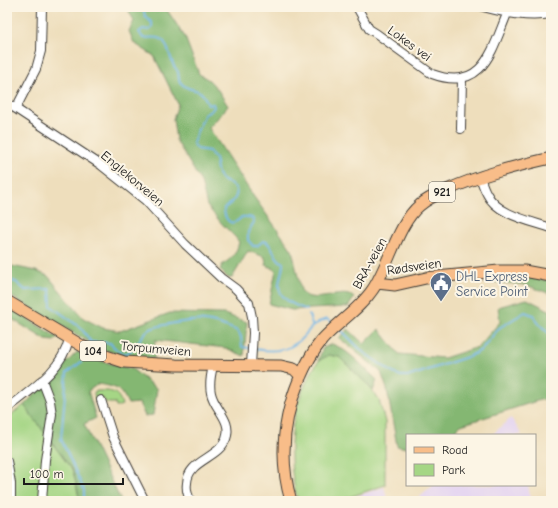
<svg xmlns="http://www.w3.org/2000/svg" width="558" height="508" viewBox="0 0 558 508" font-family="'Comic Neue',sans-serif">
  <rect width="100%" height="100%" fill="#fcf5e5"/>
  <filter id="ink" filterUnits="userSpaceOnUse"><feTurbulence type="fractalNoise" baseFrequency=".025" numOctaves="2"/><feDisplacementMap in="SourceGraphic" scale="8" xChannelSelector="R" yChannelSelector="G"/><feConvolveMatrix kernelMatrix="1 2 1 2 8 2 1 2 1" color-interpolation-filters="sRGB"/></filter>
  <filter id="wash" filterUnits="userSpaceOnUse"><feTurbulence type="fractalNoise" baseFrequency=".012" numOctaves="4" result="noise"/><feDisplacementMap in="SourceGraphic" scale="16" xChannelSelector="R" yChannelSelector="G"/><feGaussianBlur stdDeviation="0.9" result="paint"/><feColorMatrix in="noise" values="0 0 0 0 0 0 0 0 0 0 0 0 0 0 0 0 0 1.4 0 .05"/><feComposite in="paint" operator="in"/></filter>
  <g filter="url(#wash)">
    <rect width="100%" height="100%" fill="#eedebc"/>
    <path fill="#e3d3f2" d="M 511,418 L 522,435 L 492,435 Z
      M 434,485 L 528,485 L 531,501 L 415,501 Z
      M 384,487 L 388,501 L 342,501 Z"/>
    <path fill="#a5d685" stroke="#607950" d="M 329,355 L 339,357 L 367,384 L 379,400 L 385,422 L 385,485 L 338,501 L 298,501 C 286,461 289,414 309,377 C 312,372 315,365 319,361 C 322,358 326,357 329,355 Z
      M 95,391 C 109,391 118,389 122,405 L 116,407 L 115,403 C 109,403 105,404 103,398 L 95,400 L 94,393 Z
      M 24,405 L 73,471 L 80,501 L 7,501 L 7,418 Z"/>
    <path fill="#84b772" stroke="#506a47" d="M 127,7 L 165,7 L 185,37 L 199,74 L 209,80 L 218,90 L 228,106 L 209,128 L 254,197 L 292,250 L 301,290 C 309,306 336,291 349,295 C 351,295 353,297 354,298 L 348,307 L 292,310 L 269,304 L 276,270 L 266,265 L 265,257 L 248,251 L 232,278 L 228,278 L 220,270 L 222,265 C 232,258 236,255 239,242 L 236,238 L 223,225 L 207,206 L 201,182 L 176,140 L 173,119 L 178,104 L 154,56 L 134,43 L 129,31 L 134,21 Z
      M 7,265 L 36,271 L 48,276 L 83,318 L 103,328 L 120,331 L 170,313 L 224,314 L 247,322 L 244,356 L 226,348 L 155,340 L 154,359 L 124,356 L 101,349 L 7,294 Z
      M 518,275 L 551,281 L 551,294 L 526,285 L 485,281 L 488,276 Z
      M 527,299 L 551,311 L 551,399 L 540,400 L 461,425 L 450,435 L 407,435 L 407,448 L 397,446 L 387,389 L 381,372 L 339,338 L 348,329 L 364,344 L 379,329 L 399,354 L 444,358 L 478,347 L 500,322 L 498,307 Z
      M 7,306 L 58,338 L 54,341 L 46,340 L 7,316 Z
      M 332,344 C 349,350 364,368 377,380 L 373,391 L 367,384 L 339,357 L 329,355 L 318,361 L 323,348 Z
      M 77,352 L 100,361 L 132,369 L 157,389 L 153,415 L 145,416 L 139,403 L 128,404 C 121,387 115,387 98,384 L 88,391 L 96,418 L 84,424 L 121,501 L 80,501 L 73,471 L 24,405 Z"/>
    <g fill="none" stroke-linecap="round" stroke-linejoin="round">
      <path stroke="#6eb4e5" stroke-width="2" d="M 143,7 L 145,16 L 152,23 L 152,28 L 149,30 L 143,29 L 139,32 L 143,38 C 148,38 157,36 161,39 C 168,43 170,57 173,64 C 174,67 177,69 178,72 C 179,76 178,80 181,83 C 193,96 200,82 208,105 L 213,104 L 214,107 L 211,111 L 205,114 C 201,123 194,136 193,144 L 197,149 L 209,151 C 211,154 214,156 215,159 C 217,165 216,172 220,177 C 222,181 227,182 231,184 C 243,192 233,203 224,208 C 224,214 227,227 237,221 C 239,220 240,218 242,217 C 246,216 249,217 252,218 L 254,222 L 248,232 L 248,240 L 253,246 L 257,246 L 263,241 L 267,242 C 274,249 274,258 283,263 C 283,271 279,278 279,286 C 279,300 297,306 307,310
        M 7,280 L 16,282 L 25,290 L 50,289 L 51,306 L 81,328 L 91,342 L 110,343 L 118,351 L 126,354 C 136,349 139,338 147,331 C 154,325 195,319 205,321 C 216,322 228,327 238,331 L 241,337 L 242,347 L 249,348
        M 309,315 L 312,325
        M 339,328 L 363,352 L 393,373 L 401,376 L 410,376 L 470,356 L 481,350 L 499,328 L 525,312 L 533,315 L 539,324 L 551,335
        M 255,349 C 267,351 285,352 295,344 C 309,335 308,324 327,319 L 334,324
        M 81,362 L 67,373 L 61,439 L 84,490 L 84,501"/>
    </g>
  </g>
  <g filter="url(#ink)">
    <g fill="none" stroke-linecap="round" stroke-linejoin="round">
      <g stroke="#3c3934" stroke-width="10">
        <path id="minor" d="M 357,7 L 369,29 L 377,34 L 432,74 C 483,93 492,50 507,14
          M 483,7 C 505,13 528,18 551,14
          M 7,103 L 101,165 L 145,200 L 185,244 L 221,278 L 236,289 L 249,303 L 252,317 L 253,333 L 251,365
          M 16,108 L 36,69 L 41,51 L 42,7
          M 461,129 L 462,78
          M 480,177 C 482,183 484,189 487,194 C 497,215 531,221 551,228
          M 101,400 L 113,437 L 145,501
          M 7,409 C 30,390 62,371 69,339
          M 7,461 L 11,483 L 11,501
          M 42,501 L 45,460 L 52,414 L 50,401 L 42,380
          M 191,501 C 188,496 186,489 187,483 C 188,460 218,459 226,439 C 233,420 214,409 211,393 C 209,384 211,374 213,366"/>
      </g>
      <g stroke="#3c3934" stroke-width="13">
        <path id="major" d="M 377,283 L 395,285 L 426,278 L 499,271 L 524,271 L 551,276
          M 7,301 L 84,347 L 100,354 L 124,362 L 176,365 L 281,366 L 294,369 L 301,376
          M 291,501 C 279,460 283,419 299,380 C 305,366 312,352 322,340 C 338,322 360,309 373,289 C 389,265 398,223 420,205 C 428,198 438,194 447,190 C 480,175 516,166 551,158"/>
      </g>
      <use href="#minor" stroke="#fff" stroke-width="8"/>
      <use href="#major" stroke="#f8bd89" stroke-width="11"/>
    </g>
  </g>
  <defs>
    <g id="civic-pin" transform="scale(1.15)"><path d="M0 17L-7.5 6A9.5 9.5 0 1 1 7.5 6Z" fill="#5c6f8a" stroke="#fcf5e5"/><path d="M-.6-6.5H3V-4.5H.6V-3L4-1V1h2V6H-6V1h2V-1L-.6-3ZM-1.2 2.5V6h2.4V2.5Z" fill="#fff"/></g>
  </defs>
  <g fill-rule="evenodd">
    <use href="#civic-pin" x="441" y="283"/>
  </g>
  <g text-anchor="middle" stroke-width="4" stroke-linejoin="round" paint-order="stroke">
    <g fill="#fcf5e5" stroke="#5f5d58" stroke-width="1">
      <rect x="429" y="182" width="26" height="20" rx="3"/>
      <rect x="80" y="341" width="26" height="20" rx="3"/>
    </g>
    <g font-size="12" font-weight="bold" fill="#1c1c1c">
      <text x="442" y="196">921</text>
      <text x="93" y="355">104</text>
    </g>
    <g font-size="13" fill="#1c1c1c" stroke="#fcf5e5">
      <text transform="translate(410 43) rotate(36)" y="5">Lokes vei</text>
      <text transform="translate(133 178) rotate(40)" y="5">Englekorveien</text>
      <text transform="translate(369 263) rotate(-61)" y="5">BRA-veien</text>
      <text transform="translate(414 266) rotate(-8)" y="5">Rødsveien</text>
      <text transform="translate(156 348) rotate(5)" y="5">Torpumveien</text>
    </g>
    <g font-size="13" fill="#4e5e75" stroke="#fcf5e5" text-anchor="start">
      <text x="456" y="281">DHL Express<tspan x="456" dy="15">Service Point</tspan></text>
    </g>
  </g>
  <rect width="558" height="508" fill="none" stroke="#fcf5e5" stroke-width="24"/>
  <rect x="406" y="434" width="130" height="52" fill="#fcf5e5" stroke="#a29e95"/>
  <rect x="414" y="447" width="20" height="6" fill="#f8bd89" stroke="#a29e95"/>
  <text x="442" y="454" font-size="12" fill="#1c1c1c">Road</text>
  <rect x="414" y="464" width="20" height="12" fill="#a5d685" stroke="#a29e95"/>
  <text x="442" y="474" font-size="12" fill="#1c1c1c">Park</text>
  <path d="M24 478v6h99v-6" fill="none" stroke="#1c1c1c" stroke-width="2"/>
  <text x="30" y="478" font-size="12" fill="#1c1c1c" stroke="#fcf5e5" stroke-width="3" paint-order="stroke">100 m</text>
</svg>
